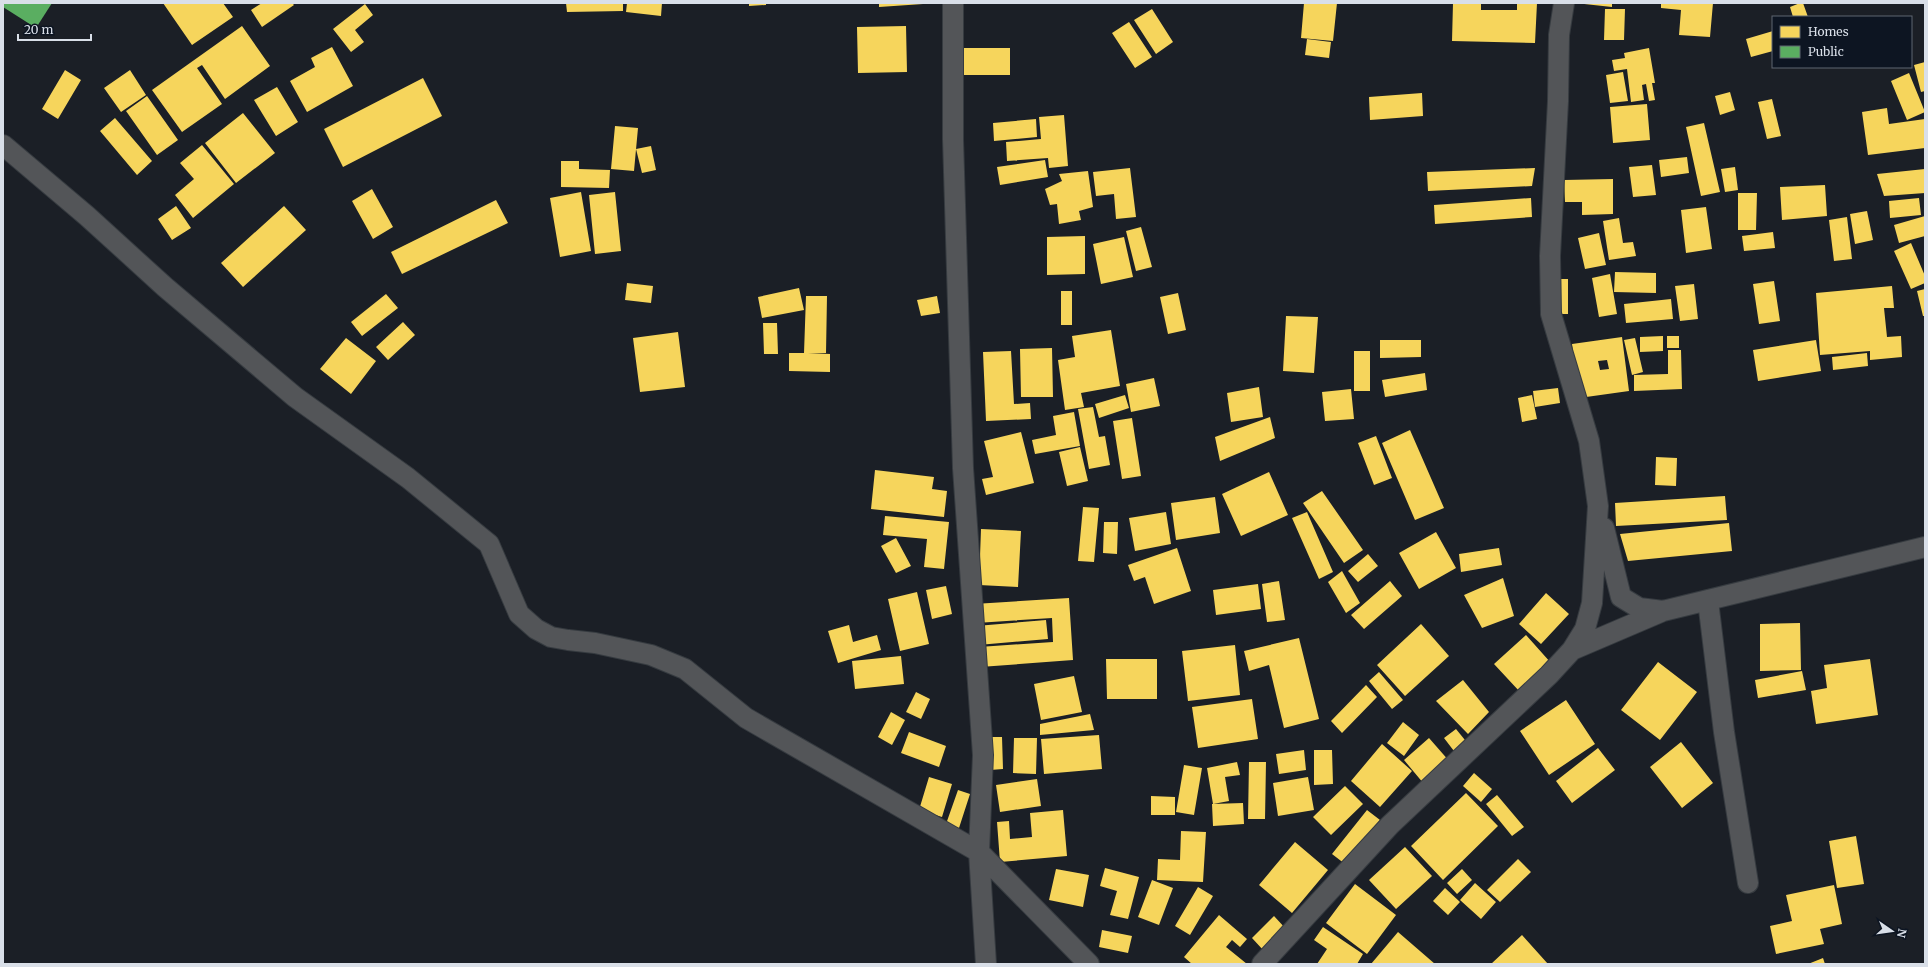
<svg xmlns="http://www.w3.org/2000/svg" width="1928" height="967" viewBox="0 0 1928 967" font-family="Merriweather,serif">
  <rect width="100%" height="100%" fill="#1b1f26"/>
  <path fill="#f6d55c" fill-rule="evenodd" d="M 163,3 L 223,3 L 233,17 L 192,45 Z
    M 262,3 L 292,3 L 294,5 L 262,27 L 251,10 Z
    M 566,3 L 623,3 L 623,11 L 567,12 Z
    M 627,3 L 662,3 L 661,16 L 626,12 Z
    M 749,3 L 766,3 L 766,5 L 749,6 Z
    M 879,3 L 923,3 L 923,4 L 879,7 Z
    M 1304,3 L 1337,3 L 1333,41 L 1301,38 Z
    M 1453,3 L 1481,3 L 1481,10 L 1517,10 L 1517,3 L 1537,3 L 1535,43 L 1452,41 Z
    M 1575,3 L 1612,3 L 1612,7 Z
    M 1661,3 L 1713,3 L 1710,37 L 1679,35 L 1681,10 L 1661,8 Z
    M 1800,3 L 1803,3 L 1808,17 L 1793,17 L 1790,7 Z
    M 365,4 L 373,15 L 355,30 L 364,42 L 351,52 L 333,29 Z
    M 1152,9 L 1173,42 L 1156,54 L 1134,20 Z
    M 1605,9 L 1625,9 L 1624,40 L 1604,40 Z
    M 1129,22 L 1152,57 L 1135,68 L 1112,33 Z
    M 242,26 L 270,66 L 225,99 L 202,65 L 197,68 L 222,104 L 182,132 L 152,90 Z
    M 906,26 L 907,72 L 858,73 L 857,27 Z
    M 1773,31 L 1773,51 L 1751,57 L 1746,39 Z
    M 1307,39 L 1331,42 L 1329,58 L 1305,55 Z
    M 332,47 L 353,86 L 307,112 L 290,81 L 315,67 L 311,58 Z
    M 962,48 L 1010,48 L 1010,75 L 962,75 Z
    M 1649,48 L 1655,83 L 1652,83 L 1655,100 L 1649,101 L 1646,84 L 1642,85 L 1644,100 L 1631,102 L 1627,69 L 1614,71 L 1612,60 L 1625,58 L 1624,53 Z
    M 1925,62 L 1925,91 L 1921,92 L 1914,65 Z
    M 65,70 L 81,80 L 58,119 L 42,109 Z
    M 130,70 L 146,95 L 121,112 L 104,88 Z
    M 1623,72 L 1628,101 L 1610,103 L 1606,75 Z
    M 1909,73 L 1925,112 L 1907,120 L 1891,81 Z
    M 423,78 L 442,116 L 343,167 L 324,129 Z
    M 277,87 L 298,122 L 276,136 L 254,100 Z
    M 1730,92 L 1735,110 L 1720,115 L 1715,96 Z
    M 1422,93 L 1423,116 L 1370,120 L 1369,97 Z
    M 147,96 L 178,140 L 157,155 L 126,111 Z
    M 1772,99 L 1781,136 L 1767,139 L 1758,102 Z
    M 1647,104 L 1650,140 L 1613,143 L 1610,107 Z
    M 1887,108 L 1889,124 L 1925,119 L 1925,148 L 1868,155 L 1862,112 Z
    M 243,113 L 275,153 L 236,183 L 205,143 Z
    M 1064,115 L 1068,166 L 1049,168 L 1048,158 L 1007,161 L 1006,142 L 1041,139 L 1039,117 Z
    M 115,118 L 152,161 L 137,175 L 100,131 Z
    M 1036,119 L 1037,137 L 994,141 L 993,123 Z
    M 1704,123 L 1720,192 L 1701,196 L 1686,127 Z
    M 615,126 L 638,128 L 634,171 L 611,169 Z
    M 202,145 L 234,184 L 193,218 L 175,195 L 194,179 L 180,163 Z
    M 651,146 L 656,170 L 642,173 L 636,149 Z
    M 1687,157 L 1689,173 L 1661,177 L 1659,160 Z
    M 1045,160 L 1048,177 L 1000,185 L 997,167 Z
    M 561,161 L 579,161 L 579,169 L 610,170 L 609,188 L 561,187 Z
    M 1652,165 L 1656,195 L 1633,197 L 1629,167 Z
    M 1735,167 L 1738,190 L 1725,192 L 1721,169 Z
    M 1130,168 L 1136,217 L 1116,219 L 1114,194 L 1096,196 L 1093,172 Z
    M 1535,168 L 1532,186 L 1428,191 L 1427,172 Z
    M 1925,169 L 1925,193 L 1884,196 L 1877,174 Z
    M 1088,171 L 1093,207 L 1079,211 L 1081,220 L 1059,224 L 1057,204 L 1050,205 L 1045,189 L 1062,181 L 1059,174 Z
    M 1613,179 L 1613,214 L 1582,215 L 1582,202 L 1565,202 L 1564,180 Z
    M 1825,185 L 1827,216 L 1782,220 L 1780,187 Z
    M 372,189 L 393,227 L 373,239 L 352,201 Z
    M 581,192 L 591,251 L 560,257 L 550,198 Z
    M 615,192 L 621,251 L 595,254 L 589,195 Z
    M 1738,193 L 1757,193 L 1756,230 L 1738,230 Z
    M 1531,198 L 1532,217 L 1435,224 L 1434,205 Z
    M 1919,198 L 1921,215 L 1890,218 L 1889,201 Z
    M 496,200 L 508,223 L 402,274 L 391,252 Z
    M 176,206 L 191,228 L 172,240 L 158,219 Z
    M 284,206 L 306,230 L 243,287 L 221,263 Z
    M 1706,207 L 1712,249 L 1686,253 L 1681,210 Z
    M 1867,211 L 1873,240 L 1855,244 L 1850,214 Z
    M 1925,216 L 1925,236 L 1899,243 L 1894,225 Z
    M 1847,217 L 1852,259 L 1834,261 L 1829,220 Z
    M 1619,218 L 1623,243 L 1633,242 L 1636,256 L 1609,260 L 1603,221 Z
    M 1141,227 L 1152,267 L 1136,271 L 1126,231 Z
    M 1773,232 L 1775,248 L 1744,251 L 1742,236 Z
    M 1599,233 L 1606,265 L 1585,269 L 1578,238 Z
    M 1085,236 L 1085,274 L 1047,275 L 1047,237 Z
    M 1124,237 L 1133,277 L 1101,284 L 1093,244 Z
    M 1911,243 L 1925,276 L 1925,283 L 1911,289 L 1894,251 Z
    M 1615,272 L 1656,273 L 1656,293 L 1614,292 Z
    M 1610,274 L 1617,314 L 1599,317 L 1592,278 Z
    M 1555,279 L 1568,279 L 1568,314 L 1556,314 Z
    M 1774,281 L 1780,321 L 1759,324 L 1753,284 Z
    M 627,283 L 653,286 L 651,303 L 625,300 Z
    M 1694,284 L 1698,319 L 1680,321 L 1675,286 Z
    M 1892,286 L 1894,308 L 1884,308 L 1887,337 L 1901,336 L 1902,357 L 1870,360 L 1870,351 L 1820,355 L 1816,293 Z
    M 799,288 L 804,310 L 762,318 L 758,297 Z
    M 1925,289 L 1925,316 L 1923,316 L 1917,291 Z
    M 1061,291 L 1072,291 L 1072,325 L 1061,325 Z
    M 1178,293 L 1186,330 L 1168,334 L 1160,297 Z
    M 386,294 L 398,308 L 362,336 L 351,322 Z
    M 806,296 L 827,296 L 826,353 L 808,353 L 830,354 L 830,372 L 789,371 L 789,353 L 804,353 Z
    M 937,296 L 940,313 L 921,316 L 917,300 Z
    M 1671,299 L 1673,319 L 1626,323 L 1624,304 Z
    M 1286,316 L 1318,317 L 1314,373 L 1283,371 Z
    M 403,322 L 415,335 L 388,360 L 376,347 Z
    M 763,323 L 777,323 L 778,354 L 764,354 Z
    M 1111,330 L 1120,386 L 1081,393 L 1084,407 L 1065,410 L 1058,360 L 1075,357 L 1072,336 Z
    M 678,332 L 685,387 L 640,392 L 633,338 Z
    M 1663,336 L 1663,351 L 1640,352 L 1640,337 Z
    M 1667,336 L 1679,336 L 1679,348 L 1667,348 Z
    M 1622,337 L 1629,391 L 1579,398 L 1572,344 ZM 1607,360 L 1609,369 L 1600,370 L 1598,361 Z
    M 346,338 L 376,361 L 351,394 L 320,369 Z
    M 1635,338 L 1643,372 L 1632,375 L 1624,340 Z
    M 1380,340 L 1421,340 L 1421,357 L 1380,358 Z
    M 1816,340 L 1821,371 L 1758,381 L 1753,350 Z
    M 1052,348 L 1053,397 L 1021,397 L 1020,349 Z
    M 1668,350 L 1681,350 L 1682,389 L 1634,391 L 1634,375 L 1668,374 Z
    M 1011,351 L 1014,404 L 1030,403 L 1031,419 L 986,421 L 983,352 Z
    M 1354,351 L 1370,351 L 1370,391 L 1354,391 Z
    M 1867,353 L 1868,366 L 1833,370 L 1832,357 Z
    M 1425,373 L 1427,390 L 1385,397 L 1382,380 Z
    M 1154,378 L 1160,406 L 1131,412 L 1126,384 Z
    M 1259,387 L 1263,417 L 1231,422 L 1227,393 Z
    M 1558,388 L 1560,403 L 1535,407 L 1533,391 Z
    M 1351,389 L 1354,419 L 1325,421 L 1322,392 Z
    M 1125,395 L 1129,408 L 1099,418 L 1095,404 Z
    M 1532,395 L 1537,419 L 1522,422 L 1518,398 Z
    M 1093,407 L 1099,437 L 1105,436 L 1110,465 L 1089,469 L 1078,409 Z
    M 1074,412 L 1080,446 L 1035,454 L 1032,440 L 1056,435 L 1053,416 Z
    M 1270,417 L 1275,438 L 1220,461 L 1215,437 Z
    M 1132,418 L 1141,476 L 1122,479 L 1113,421 Z
    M 1410,430 L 1444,508 L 1415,520 L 1382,443 Z
    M 1021,432 L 1034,483 L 986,495 L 982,479 L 993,477 L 984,441 Z
    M 1376,436 L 1392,478 L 1374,485 L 1358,443 Z
    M 1080,447 L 1088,481 L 1067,486 L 1059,452 Z
    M 1656,457 L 1677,458 L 1676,486 L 1655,485 Z
    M 875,470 L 934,477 L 932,489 L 947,491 L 944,517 L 871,509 Z
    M 1269,472 L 1288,515 L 1241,536 L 1222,494 Z
    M 1322,491 L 1363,550 L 1344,563 L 1303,503 Z
    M 1725,496 L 1727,520 L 1616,526 L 1615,503 Z
    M 1215,497 L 1220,533 L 1176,540 L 1171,503 Z
    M 1083,507 L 1099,508 L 1094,562 L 1078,561 Z
    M 1166,512 L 1171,544 L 1135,551 L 1129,518 Z
    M 1307,512 L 1333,572 L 1319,579 L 1292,518 Z
    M 885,516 L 949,522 L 944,569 L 924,567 L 927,539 L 883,535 Z
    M 1104,522 L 1118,522 L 1117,554 L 1103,553 Z
    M 1729,523 L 1732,551 L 1628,561 L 1620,534 Z
    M 981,529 L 1021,531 L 1018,587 L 979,585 Z
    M 1436,532 L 1456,568 L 1419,589 L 1399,553 Z
    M 896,538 L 911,566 L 896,573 L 881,546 Z
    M 1177,548 L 1191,591 L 1154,604 L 1145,577 L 1134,581 L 1128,565 Z
    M 1499,548 L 1502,565 L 1461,572 L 1459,554 Z
    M 1368,554 L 1378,566 L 1358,582 L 1348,571 Z
    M 1342,571 L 1360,603 L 1346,613 L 1328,582 Z
    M 1503,578 L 1514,616 L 1482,628 L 1464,595 Z
    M 1279,581 L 1285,620 L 1267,622 L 1262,584 Z
    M 1390,581 L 1402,596 L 1364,629 L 1351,615 Z
    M 1258,584 L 1261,609 L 1216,615 L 1213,590 Z
    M 946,586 L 952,614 L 932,619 L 926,590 Z
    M 917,592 L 929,644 L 900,651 L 888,599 Z
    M 1546,593 L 1569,614 L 1541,644 L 1519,624 Z
    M 1069,598 L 1073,660 L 980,667 L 979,647 L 1053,642 L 1052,618 L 976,623 L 974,604 Z
    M 1046,620 L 1048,639 L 978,645 L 976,626 Z
    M 1800,623 L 1801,670 L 1760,671 L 1760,624 Z
    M 1421,624 L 1449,656 L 1405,696 L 1377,665 Z
    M 849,625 L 853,642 L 877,635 L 881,650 L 838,663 L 828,631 Z
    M 1526,635 L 1551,663 L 1520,692 L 1494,664 Z
    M 1299,638 L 1319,719 L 1284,728 L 1269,665 L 1249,671 L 1244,651 Z
    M 1235,645 L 1240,695 L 1188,701 L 1182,651 Z
    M 901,656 L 904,684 L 855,689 L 852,661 Z
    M 1106,659 L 1157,659 L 1157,699 L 1107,699 Z
    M 1870,659 L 1878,715 L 1816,724 L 1811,691 L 1827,688 L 1824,665 Z
    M 1658,662 L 1697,692 L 1660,740 L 1621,710 Z
    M 1802,671 L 1806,690 L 1758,698 L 1755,680 Z
    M 1379,672 L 1403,700 L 1392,709 L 1369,681 Z
    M 1074,676 L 1082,712 L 1041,720 L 1034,684 Z
    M 1463,680 L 1489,712 L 1468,734 L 1436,701 Z
    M 1366,685 L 1377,697 L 1342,733 L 1331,721 Z
    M 916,692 L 930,699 L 921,719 L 906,712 Z
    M 1252,699 L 1258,739 L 1198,748 L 1192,707 Z
    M 1566,700 L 1595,744 L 1549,775 L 1520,731 Z
    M 891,712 L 905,720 L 892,745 L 878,737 Z
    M 1090,714 L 1094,730 L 1040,735 L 1040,724 Z
    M 1403,722 L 1419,735 L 1404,756 L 1387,743 Z
    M 1456,729 L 1469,745 L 1457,755 L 1444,738 Z
    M 909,732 L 946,746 L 939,767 L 901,753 Z
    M 1099,735 L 1102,769 L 1044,774 L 1041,739 Z
    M 988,737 L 1002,737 L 1003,769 L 990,770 Z
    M 1014,738 L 1037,738 L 1036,774 L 1013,773 Z
    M 1429,738 L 1450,762 L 1424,784 L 1404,760 Z
    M 1681,742 L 1713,783 L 1682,808 L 1650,767 Z
    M 1382,744 L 1412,771 L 1380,807 L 1351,781 Z
    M 1598,748 L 1615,770 L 1572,803 L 1556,781 Z
    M 1304,750 L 1306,770 L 1279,774 L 1276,754 Z
    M 1314,750 L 1332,750 L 1333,784 L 1314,785 Z
    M 1237,762 L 1240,775 L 1225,777 L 1229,801 L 1213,804 L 1207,768 Z
    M 1249,762 L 1266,762 L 1265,819 L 1248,819 Z
    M 1184,765 L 1202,768 L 1194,815 L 1176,812 Z
    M 1474,773 L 1492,789 L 1481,802 L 1463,786 Z
    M 929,777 L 952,784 L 942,817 L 919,810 Z
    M 1308,777 L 1314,810 L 1278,816 L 1273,783 Z
    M 1037,779 L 1041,806 L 1000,812 L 996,785 Z
    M 1345,786 L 1363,804 L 1331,835 L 1313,817 Z
    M 958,790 L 970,794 L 959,828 L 946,824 Z
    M 1466,793 L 1498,826 L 1443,880 L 1411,846 Z
    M 1497,795 L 1524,827 L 1512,836 L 1486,804 Z
    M 1151,796 L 1175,797 L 1175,815 L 1151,815 Z
    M 1243,803 L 1244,824 L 1213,826 L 1212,804 Z
    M 1063,810 L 1067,856 L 1000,862 L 997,822 L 1009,821 L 1010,839 L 1032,837 L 1030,813 Z
    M 1367,810 L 1380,820 L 1345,864 L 1332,854 Z
    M 1181,831 L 1206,832 L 1203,882 L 1157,880 L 1158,859 L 1180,860 Z
    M 1856,836 L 1864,884 L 1837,888 L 1829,841 Z
    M 1295,842 L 1328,870 L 1292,913 L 1259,885 Z
    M 1405,847 L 1432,876 L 1396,909 L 1369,880 Z
    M 1518,859 L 1531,872 L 1500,902 L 1487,890 Z
    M 1105,868 L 1139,877 L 1128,919 L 1110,915 L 1117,891 L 1100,886 Z
    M 1056,869 L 1089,875 L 1083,907 L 1049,900 Z
    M 1462,869 L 1472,880 L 1457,894 L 1447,883 Z
    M 1152,880 L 1173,888 L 1159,925 L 1138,917 Z
    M 1475,883 L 1496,902 L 1481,919 L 1460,900 Z
    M 1355,884 L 1396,915 L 1367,954 L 1326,923 Z
    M 1834,885 L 1842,924 L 1820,929 L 1824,944 L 1776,954 L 1770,926 L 1792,921 L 1786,895 Z
    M 1198,887 L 1213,896 L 1190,935 L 1175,926 Z
    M 1445,888 L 1460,902 L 1448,915 L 1433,901 Z
    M 1219,915 L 1247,939 L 1240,947 L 1232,940 L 1226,947 L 1247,964 L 1192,964 L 1184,957 Z
    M 1274,916 L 1286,929 L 1264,951 L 1252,938 Z
    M 1323,927 L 1363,954 L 1357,964 L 1317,964 L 1327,949 L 1314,940 Z
    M 1102,930 L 1132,936 L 1128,953 L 1099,947 Z
    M 1398,932 L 1435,964 L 1371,964 Z
    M 1522,935 L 1548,964 L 1491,964 Z
    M 1823,958 L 1825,964 L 1808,964 Z"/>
  <path fill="#5aae61" d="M 3,3 L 52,3 L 36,28 L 3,7 Z"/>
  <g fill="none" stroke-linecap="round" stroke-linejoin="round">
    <g stroke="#363b40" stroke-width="22">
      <path id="minor" d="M 953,3 L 953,139 L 963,468 L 983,755 L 979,852 L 986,964
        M 3,145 L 87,216 L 165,287 L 295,397 L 408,478 L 489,544 L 519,614 L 536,629 L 551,637 L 568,640 L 595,643 L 651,655 L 685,669 L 746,718 L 979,852 L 1089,964
        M 1604,528 L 1621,597 L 1639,608 L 1663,611 L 1925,547
        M 1708,601 L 1724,732 L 1748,883
        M 1572,650 L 1661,612
        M 1262,964 L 1390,825 L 1549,675 L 1572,650 L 1585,629 L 1592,603 L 1598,506 L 1589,441 L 1551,314 L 1550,256 L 1558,101 L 1559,35 L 1564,3"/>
    </g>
    <use href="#minor" stroke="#535558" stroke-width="20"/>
  </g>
  <rect width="1928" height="967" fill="none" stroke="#d9dfe8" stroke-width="8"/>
  <rect x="1772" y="16" width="140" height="52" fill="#0d1522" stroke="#5f6671"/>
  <rect x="1780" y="26" width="20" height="12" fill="#f6d55c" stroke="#5f6671"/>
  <text x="1808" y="36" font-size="12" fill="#d9dfe8">Homes</text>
  <rect x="1780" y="46" width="20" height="12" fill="#5aae61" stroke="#5f6671"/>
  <text x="1808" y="56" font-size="12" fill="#d9dfe8">Public</text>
  <g transform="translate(1892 931) rotate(103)" stroke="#0d1522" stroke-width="3" paint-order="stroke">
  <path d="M0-3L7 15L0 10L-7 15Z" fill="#d9dfe8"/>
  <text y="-6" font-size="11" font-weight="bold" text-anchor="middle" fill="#d9dfe8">N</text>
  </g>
  <path d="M18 34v6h73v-6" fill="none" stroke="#d9dfe8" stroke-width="2"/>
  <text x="24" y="34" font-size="12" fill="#d9dfe8" stroke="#0d1522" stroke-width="3" paint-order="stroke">20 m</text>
</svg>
